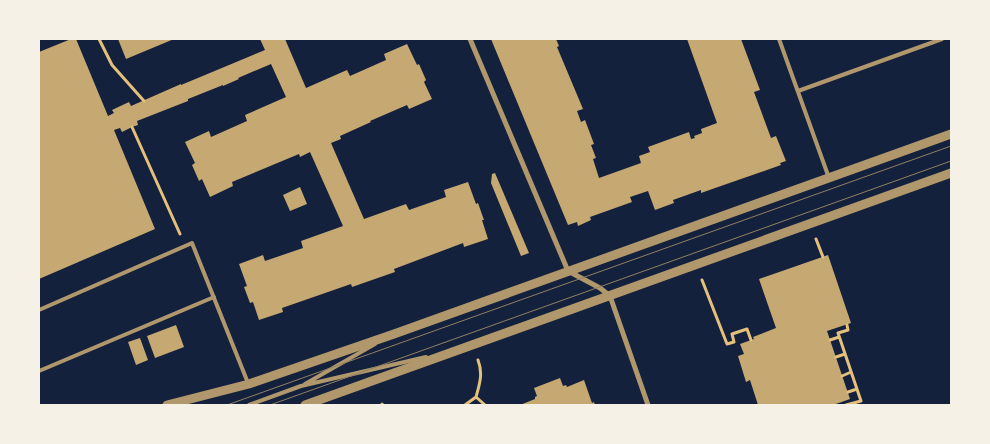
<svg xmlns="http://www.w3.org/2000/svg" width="990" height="444" viewBox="0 0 990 444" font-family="Overpass,sans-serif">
  <rect width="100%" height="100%" fill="#14213d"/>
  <path fill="#c6a872" d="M 71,39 L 76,39 L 108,116 L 114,113 L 112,110 L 129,102 L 131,106 L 181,84 L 181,85 L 265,50 L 260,39 L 285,39 L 306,88 L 347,70 L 350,76 L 386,60 L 384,54 L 407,44 L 417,65 L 419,64 L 426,80 L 424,82 L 432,99 L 409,109 L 407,105 L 370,121 L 371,122 L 340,136 L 341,139 L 331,143 L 364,219 L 406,204 L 409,210 L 446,197 L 444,190 L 468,182 L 476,204 L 478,203 L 484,220 L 482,220 L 488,239 L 464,247 L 463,243 L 394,269 L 395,272 L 352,287 L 351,284 L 282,308 L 283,312 L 259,320 L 253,302 L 250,303 L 244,287 L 247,286 L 239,264 L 263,255 L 265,261 L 303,248 L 301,241 L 343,226 L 310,152 L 300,157 L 299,154 L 232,182 L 233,186 L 210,197 L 202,179 L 199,181 L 192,165 L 195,163 L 185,142 L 209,131 L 211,137 L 247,121 L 245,115 L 286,97 L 271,64 L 238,78 L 239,79 L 223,86 L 223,85 L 188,99 L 188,101 L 137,121 L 138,125 L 132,127 L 122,132 L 120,128 L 114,130 L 155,229 L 39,279 L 39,52 Z
    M 118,39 L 174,39 L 126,59 Z
    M 491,39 L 556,39 L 559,46 L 557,47 L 583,109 L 577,111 L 581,122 L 585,120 L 594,144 L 591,145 L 596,158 L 593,159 L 599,178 L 641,163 L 639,156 L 650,152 L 648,147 L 689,132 L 691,139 L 695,138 L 694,136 L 702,133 L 701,129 L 717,123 L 687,39 L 741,39 L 760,90 L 754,92 L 771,138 L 776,136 L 786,161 L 780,163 L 781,165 L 718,187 L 701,193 L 701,190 L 673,200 L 674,203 L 655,210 L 648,191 L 630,197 L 632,202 L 590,217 L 591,220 L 578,226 L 577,222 L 568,225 Z
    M 495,173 L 529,253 L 521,256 L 491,183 L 492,174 Z
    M 300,187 L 307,204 L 290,211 L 283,195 Z
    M 828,255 L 851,323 L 827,331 L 850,399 L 833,405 L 758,405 L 750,380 L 746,382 L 738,356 L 744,354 L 740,344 L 754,339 L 753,337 L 776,328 L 759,279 Z
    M 176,325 L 184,347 L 155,358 L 147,336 Z
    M 140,338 L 148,360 L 136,365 L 128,342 Z
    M 560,378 L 563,386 L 566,385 L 567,387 L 584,380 L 592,403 L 594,402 L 595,405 L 520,405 L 535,399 L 535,397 L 537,396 L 534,388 Z"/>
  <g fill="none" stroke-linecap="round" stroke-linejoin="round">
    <path stroke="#e5c07b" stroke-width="3" d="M 99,39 L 112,65 L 144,101
      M 132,127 L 180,234
      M 816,239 L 823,257
      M 702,280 L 727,344 L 734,342 L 732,334 L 747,329 L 751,340
      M 830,340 L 839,337
      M 836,357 L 845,354
      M 478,360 C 483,373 480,383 476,397 L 485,405
      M 842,376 L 851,372
      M 848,392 L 857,389
      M 382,404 L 383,405
      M 465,405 L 476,397
      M 846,405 L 861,401 L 838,333 L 848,330 L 847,325"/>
    <path stroke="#b1986c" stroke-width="4" d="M 779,39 L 829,178
      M 798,91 L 942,39
      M 39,310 L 192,243 L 248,383
      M 39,371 L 214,297
      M 305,384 L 375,344
      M 249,405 L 301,386 L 426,357"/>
    <path stroke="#b1986c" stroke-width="5" d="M 470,39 L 568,271 L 600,288 L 610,296 L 648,405"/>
    <path stroke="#b1986c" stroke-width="9" d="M 167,405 L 249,384 L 394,334 L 951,134
      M 305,405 L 951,173"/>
    <path stroke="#918062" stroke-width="1" d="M 227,405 L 951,146
      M 270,405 L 951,161"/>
  </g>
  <rect width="990" height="444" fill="none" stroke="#f6f1e7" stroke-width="80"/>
</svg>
